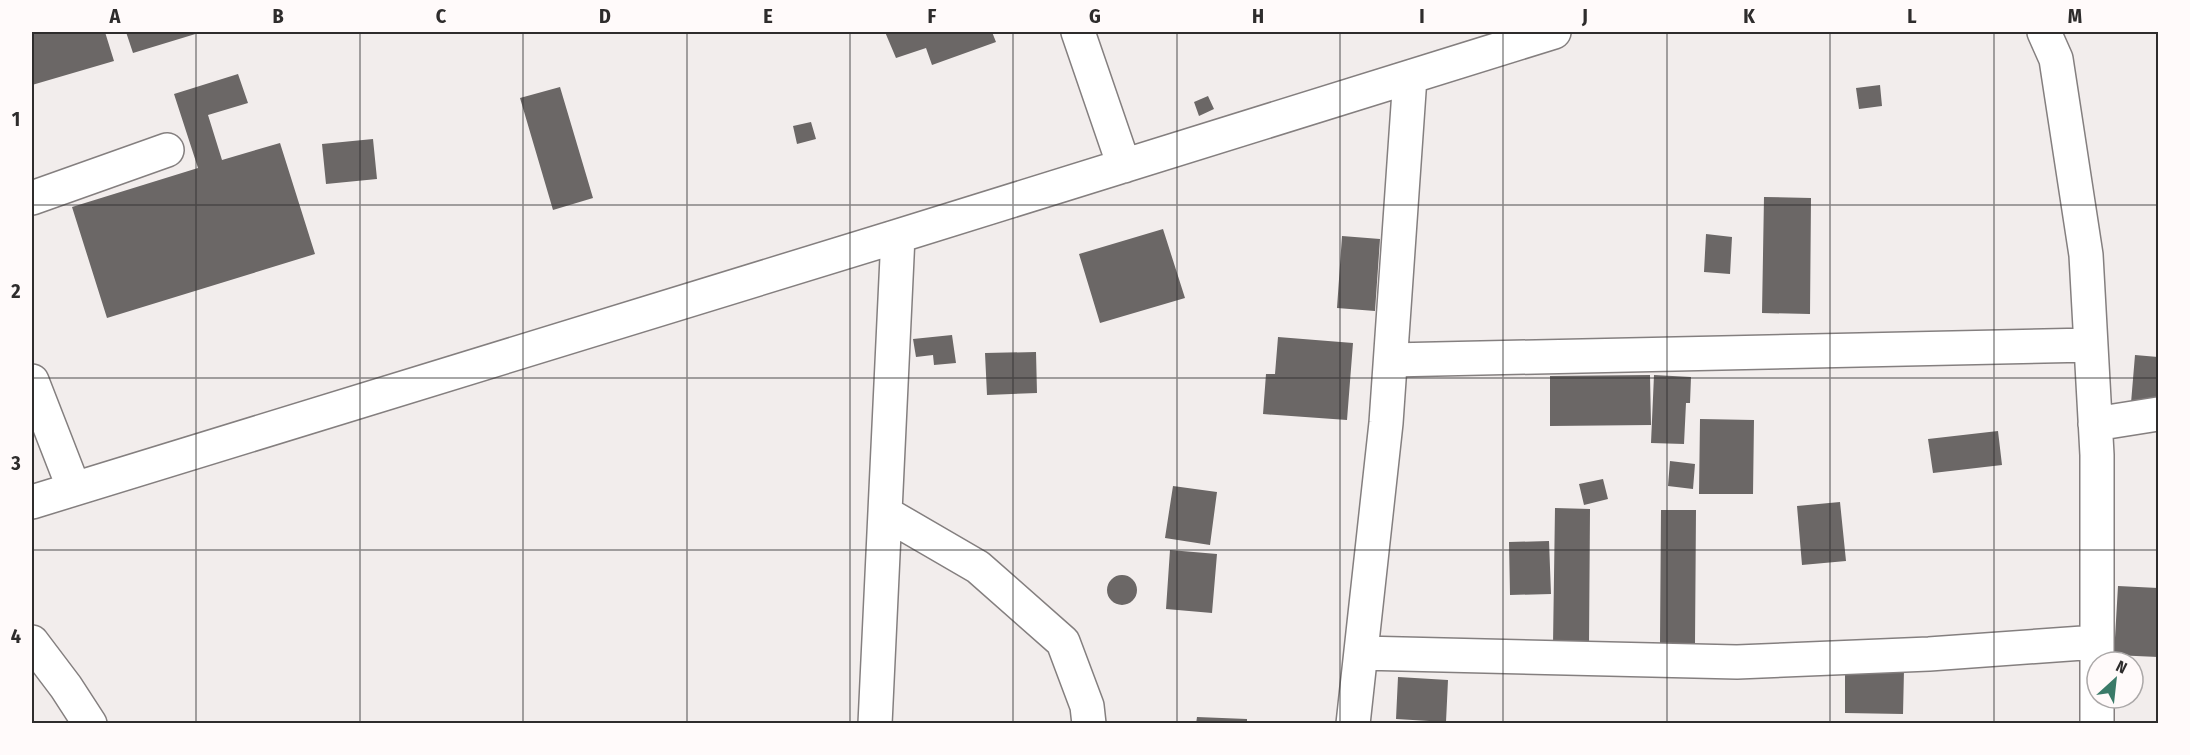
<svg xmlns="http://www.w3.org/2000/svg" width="2190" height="755" viewBox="0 0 2190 755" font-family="'Fira Sans Condensed',sans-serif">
  <rect width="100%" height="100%" fill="#f2edec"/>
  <path fill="#6b6766" d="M 32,32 L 105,32 L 114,61 L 32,85 Z
    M 126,32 L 202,32 L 133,53 Z
    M 885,32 L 992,32 L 996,42 L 932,65 L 926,48 L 896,58 Z
    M 238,74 L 248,103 L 208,115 L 222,160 L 280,143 L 315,254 L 107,318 L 72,207 L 198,168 L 174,94 Z
    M 1880,85 L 1882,106 L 1859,109 L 1856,88 Z
    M 560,87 L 593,198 L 553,210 L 520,98 Z
    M 1208,96 L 1214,109 L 1199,116 L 1194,102 Z
    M 811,122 L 816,139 L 797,144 L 793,126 Z
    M 373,139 L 377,179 L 326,184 L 322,144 Z
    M 1764,197 L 1811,198 L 1810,314 L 1762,313 Z
    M 1163,229 L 1185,298 L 1100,323 L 1079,254 Z
    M 1706,234 L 1732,237 L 1730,274 L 1704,272 Z
    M 1342,236 L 1380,239 L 1375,311 L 1337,308 Z
    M 952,335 L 956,363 L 934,365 L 933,355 L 916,357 L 913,339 Z
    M 1278,337 L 1353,343 L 1347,420 L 1263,414 L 1266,374 L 1275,374 Z
    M 1036,352 L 1037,393 L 987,395 L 985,353 Z
    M 2135,355 L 2158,357 L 2158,405 L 2131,403 Z
    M 1650,375 L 1651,425 L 1550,426 L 1550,376 Z
    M 1654,375 L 1691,377 L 1690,403 L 1686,403 L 1684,444 L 1651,443 Z
    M 1700,419 L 1754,420 L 1753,494 L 1699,494 Z
    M 1998,431 L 2002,465 L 1933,473 L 1928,439 Z
    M 1670,461 L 1695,464 L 1693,489 L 1668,486 Z
    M 1603,479 L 1608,499 L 1584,505 L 1579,484 Z
    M 1173,486 L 1217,492 L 1210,545 L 1165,538 Z
    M 1840,502 L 1846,561 L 1802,565 L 1797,506 Z
    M 1555,508 L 1590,509 L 1589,644 L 1553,644 Z
    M 1661,510 L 1696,510 L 1695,643 L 1660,643 Z
    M 1549,541 L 1551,594 L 1510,595 L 1509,542 Z
    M 1170,550 L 1217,554 L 1212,613 L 1166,609 Z
    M1107 590a15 15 0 1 1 30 0a15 15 0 1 1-30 0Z
    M 2118,586 L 2158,588 L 2158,657 L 2114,655 Z
    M 1845,669 L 1904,670 L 1903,714 L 1845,713 Z
    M 1398,677 L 1448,680 L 1446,722 L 1396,719 Z
    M 1197,717 L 1247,719 L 1247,724 L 1196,724 Z"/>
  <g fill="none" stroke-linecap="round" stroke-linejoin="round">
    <g stroke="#847f7f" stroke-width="36">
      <path id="minor" d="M 1078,32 L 1124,166
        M 2044,32 L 2056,59 L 2086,255 L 2097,455 L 2097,724
        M 32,198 L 167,150
        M 1391,360 L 2091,345
        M 32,381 L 74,489
        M 2095,424 L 2158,414
        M 32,502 L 898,236 L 1554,32
        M 885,513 L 978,567 L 1063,642 L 1087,706 L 1089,724
        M 32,642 L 66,687 L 90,724
        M 1361,653 L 1737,662 L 1929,654 L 2097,642
        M 875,724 L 898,236
        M 1353,724 L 1386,423 L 1410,77"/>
    </g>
    <use href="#minor" stroke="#fff" stroke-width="33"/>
  </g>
  <path fill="none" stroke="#2e2c2c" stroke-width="1.5" stroke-opacity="0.55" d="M 196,32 L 196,724M 360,32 L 360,724M 523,32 L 523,724M 687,32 L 687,724M 850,32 L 850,724M 1013,32 L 1013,724M 1177,32 L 1177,724M 1340,32 L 1340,724M 1503,32 L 1503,724M 1667,32 L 1667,724M 1830,32 L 1830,724M 1994,32 L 1994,724M 32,205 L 2158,205M 32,378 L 2158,378M 32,550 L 2158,550"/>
  <rect width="2190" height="755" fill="none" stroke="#fffafa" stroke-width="66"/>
  <g transform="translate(2115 680) rotate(27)"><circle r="28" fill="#fffafa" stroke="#aba8a8" stroke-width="1.5"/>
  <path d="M0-4.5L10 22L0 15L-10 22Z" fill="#3a7a68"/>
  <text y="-9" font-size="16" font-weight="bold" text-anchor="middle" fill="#2e2c2c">N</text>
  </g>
  <rect x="33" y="33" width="2124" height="689" fill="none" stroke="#2e2c2c" stroke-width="2"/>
  <g font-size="20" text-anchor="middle" font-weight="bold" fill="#2e2c2c">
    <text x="115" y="23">A</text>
    <text x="278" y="23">B</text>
    <text x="441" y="23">C</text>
    <text x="605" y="23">D</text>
    <text x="768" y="23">E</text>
    <text x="932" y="23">F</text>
    <text x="1095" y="23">G</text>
    <text x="1258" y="23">H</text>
    <text x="1422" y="23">I</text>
    <text x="1585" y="23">J</text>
    <text x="1749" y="23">K</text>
    <text x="1912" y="23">L</text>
    <text x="2075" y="23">M</text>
    <text x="16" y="126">1</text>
    <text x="16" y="298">2</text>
    <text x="16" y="470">3</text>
    <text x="16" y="643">4</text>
  </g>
</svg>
